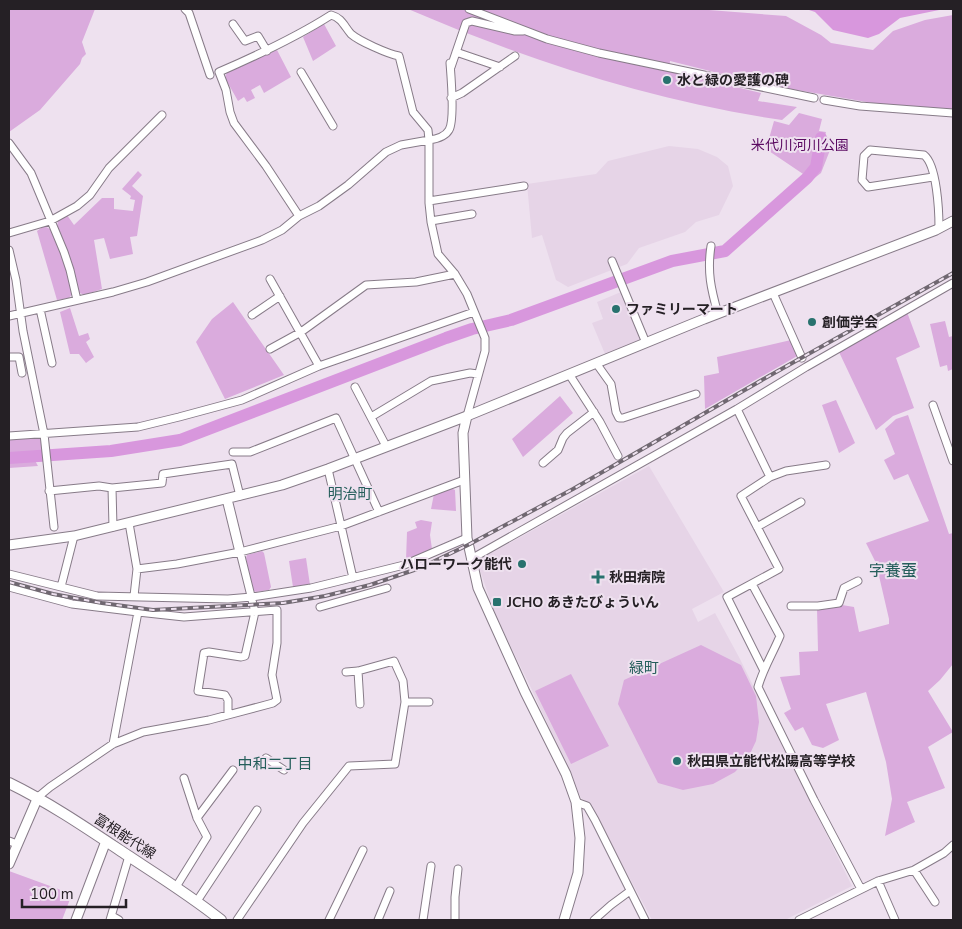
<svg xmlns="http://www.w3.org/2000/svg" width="962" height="929" viewBox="0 0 962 929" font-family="'Nunito Sans','Noto Sans JP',sans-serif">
  <rect width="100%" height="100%" fill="#eee1ef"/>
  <path fill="#e6d4e7" d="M 669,146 L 698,149 L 717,157 L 728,166 L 733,186 L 719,215 L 696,222 L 685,232 L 639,248 L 627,264 L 568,287 L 556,280 L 542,235 L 532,238 L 527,184 L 596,174 L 608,161 Z
    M 621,292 L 642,340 L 605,354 L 592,323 L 603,319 L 597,302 Z
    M 649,466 L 724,592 L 692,609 L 698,622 L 715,613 L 740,659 L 852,886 L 785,920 L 652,920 L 590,804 L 581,798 L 532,690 L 494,612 L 477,561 Z"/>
  <path fill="#daabdd" d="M 9,9 L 95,9 L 82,42 L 86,54 L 82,58 L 80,64 L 40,110 L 9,132 Z
    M 408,9 L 696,9 L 786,16 L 821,35 L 831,43 L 873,50 L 893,31 L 925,20 L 953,15 L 953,111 L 890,106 L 762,84 L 670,61 L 669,71 L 761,93 L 758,101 L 797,107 L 782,120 C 653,101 527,60 408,9 Z
    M 324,24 L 336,46 L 313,61 L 303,37 Z
    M 277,50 L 291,77 L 264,93 L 260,85 L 251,90 L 255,98 L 247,102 L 244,97 L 238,101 L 225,78 L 227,72 Z
    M 799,113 L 822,119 L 819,131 L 826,132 L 825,136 L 834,140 L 821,173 L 812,180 L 766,149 L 774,121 L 789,125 Z
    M 138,171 L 142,175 L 132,186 L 143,196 L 137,236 L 130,237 L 133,254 L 110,259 L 104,238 L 94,240 L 102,289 L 84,295 L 78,292 L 70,259 L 57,228 L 58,221 L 67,215 L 74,225 L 102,198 L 114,198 L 114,209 L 133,211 L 135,200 L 130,199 L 131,196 L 122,189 Z
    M 44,226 L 52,230 L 68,275 L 73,293 L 69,298 L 57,300 L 37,231 Z
    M 233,302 L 284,375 L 225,399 L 196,342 L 212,319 Z
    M 70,308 L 79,336 L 88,333 L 90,339 L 86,342 L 94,357 L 86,363 L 79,354 L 70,354 L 60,312 Z
    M 907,312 L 920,347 L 896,358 L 914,408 L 893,416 L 876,430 L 839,352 Z
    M 945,321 L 949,337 L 953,336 L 953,369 L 948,371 L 947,365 L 940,367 L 930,324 Z
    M 791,340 L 799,355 L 705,409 L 704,376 L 719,373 L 717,357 Z
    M 560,396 L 573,413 L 523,457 L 512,439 Z
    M 836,400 L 855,443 L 839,453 L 822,405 Z
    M 908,415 L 949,534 L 953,533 L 953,664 L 940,680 L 928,691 L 953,732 L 928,747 L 945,788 L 907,802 L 915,822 L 885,836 L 892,799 L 886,762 L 866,692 L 826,704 L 839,740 L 823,748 L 812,745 L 803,727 L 795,731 L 784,713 L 791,709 L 780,677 L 800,675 L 799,652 L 818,651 L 817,608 L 842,605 L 854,607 L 859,632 L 889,624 L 889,619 L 876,563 L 866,543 L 929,521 L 908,474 L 894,480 L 884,460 L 895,454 L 885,429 L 896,419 Z
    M 40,437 L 43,454 L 32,455 L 38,466 L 9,468 L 9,439 Z
    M 451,488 L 455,490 L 456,511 L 431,509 L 434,494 Z
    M 421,520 L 432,522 L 430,535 L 432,549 L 406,560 L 407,532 L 417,528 L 415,522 Z
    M 262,551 L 264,553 L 271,587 L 269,590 L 256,592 L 252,590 L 246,558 L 247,555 Z
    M 306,558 L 310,585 L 293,587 L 289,561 Z
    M 701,645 L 741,665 L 756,696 L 759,722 L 756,741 L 748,758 L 735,772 L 713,784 L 683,790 L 658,783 L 618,704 L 624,680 Z
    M 571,674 L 609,746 L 571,764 L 535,691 Z
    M 9,871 L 72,894 L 62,920 L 9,920 Z"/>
  <path fill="#d897dd" d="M 806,9 L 944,9 L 900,18 L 879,34 L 868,38 L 833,30 L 815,12 Z
    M 819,137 L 824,138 C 819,154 825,163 811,176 L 807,173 L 814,165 Z"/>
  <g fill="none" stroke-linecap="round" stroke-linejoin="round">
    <path stroke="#d897dd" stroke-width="12" d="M 9,458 L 111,451 L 180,440 L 446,338 L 472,329 L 511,320 L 672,261 L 725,251 L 807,178 L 816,167 L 821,138"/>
    <g stroke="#877b88" stroke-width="9">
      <path id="minor" d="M 185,9 L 189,13 L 210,75
        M 469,9 L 547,39 L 599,53 L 814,98
        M 331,15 C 342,18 344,26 351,34 C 359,41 388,54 399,56 L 413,112 L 428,130 L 429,140 L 401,145 L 386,152 L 348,185 L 319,206 L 299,216 L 266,166 L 234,123 L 230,112 L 226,90 L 219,72 C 258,55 295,38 331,15 Z
        M 233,24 L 245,41 L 258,36 L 267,51
        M 456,52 L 500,67
        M 450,63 C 451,76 455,120 449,130 C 445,137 437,139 429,140 L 429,203 L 431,222 L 438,254 L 455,274 L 467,294 L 485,338 L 485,351 L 467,416
        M 451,67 L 466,23 L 472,21 L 515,31 L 523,31
        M 301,72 L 333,126
        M 451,98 L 462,93 L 515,56
        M 824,100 L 860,106 L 953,113
        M 9,143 L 31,173 L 64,252 L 70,270 L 77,300
        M 933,177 L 868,187 L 862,180 L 864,156 L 870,150 L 924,155 C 937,165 939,211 939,228
        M 429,201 L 524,186
        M 431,221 L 472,214
        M 9,233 L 50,221 L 77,206 L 90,195 L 109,168 L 162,115
        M 711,246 C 707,272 711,289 718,314
        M 9,250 L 16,280 L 23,331 L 44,434 L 54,527
        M 612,261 L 646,343
        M 270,279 L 319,366
        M 773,293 L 802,358
        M 40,309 L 52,363
        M 252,315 L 280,296
        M 9,316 L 113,292 L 147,282 L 262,240 L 282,230 L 299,216
        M 270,349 L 301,332 L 366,285 L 416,282 L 455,274
        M 9,357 L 19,357 L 22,373
        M 596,363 L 611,384 L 616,412 L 619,418 L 623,418 L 696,394
        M 569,374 L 600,422 L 618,456
        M 355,387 L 386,446
        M 933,405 L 953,461
        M 737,409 L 770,477
        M 371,417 L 431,381 L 470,373 L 478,374
        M 9,436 L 138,427 L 179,417 L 242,400 L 319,366 L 474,312
        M 233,452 L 250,452 L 336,418 L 379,512
        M 543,463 L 558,450 L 563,438 L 567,433 L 594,412
        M 328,469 L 353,578
        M 112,488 L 162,483 L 163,474 L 232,464 L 240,496
        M 49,491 L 99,486 L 112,488 L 113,527
        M 129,523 L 137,569 L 134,596
        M 757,527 L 801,502
        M 471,559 L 737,409 L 806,367 L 953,283
        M 137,569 L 177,564 L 240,552 L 341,526 L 464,480
        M 9,574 L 97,596 L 228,599 L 252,597 L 311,588 L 404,565 L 467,538
        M 752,584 L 780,636 C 773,653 763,669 758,687 L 814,800 L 861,889
        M 9,587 L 72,604 L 138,612
        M 61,587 L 74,536
        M 791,606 L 818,606 L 839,603 L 844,588 L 858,581
        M 320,607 L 387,588
        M 763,669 L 727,597 L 779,569 L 741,496 L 770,477 L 786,471 L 826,465
        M 358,671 L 360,704
        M 405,702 L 429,702
        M 228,715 L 228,700 L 225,695 L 198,691 L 204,653 L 209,652 L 241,657 L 245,656 L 255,612 L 240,552
        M 266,758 L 284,770
        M 38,797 L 50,787 L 113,744 L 143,732 L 209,720 L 273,703 L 277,700 L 272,675 L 277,643 L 277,610 L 184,617 L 138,612 L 113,744
        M 576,802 L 587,806 L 595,820 L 645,920
        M 197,818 L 233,770
        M 9,841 L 17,844
        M 914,870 L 935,902
        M 878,881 L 895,920
        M 176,887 L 207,837 L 197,818 L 184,778
        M 197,901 L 257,810
        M 112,916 L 119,920
        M 110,920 L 129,856
        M 237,920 L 303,823 L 349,766 L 395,764 L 405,702 L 403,681 L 394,661 L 358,671 L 346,672
        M 329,920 L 363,850
        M 378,920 L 390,891
        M 423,920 L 431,866
        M 455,920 L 455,897 L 458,869
        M 594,920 L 611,905 L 630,891
        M 799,920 L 878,881 L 914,870 L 944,853 L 953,845"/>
    </g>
    <g stroke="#877b88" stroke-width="11">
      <path id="tertiary" d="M 467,416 L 463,433 L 467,538 L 478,588 L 525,692 L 566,774 L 576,802 L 580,838 L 578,873 L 564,920
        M 227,499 L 240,552
        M 9,545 L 74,536 L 282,485 L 328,469 L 467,416 L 704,319 L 936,230 L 953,221
        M 9,864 L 38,797
        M 76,920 L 106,841"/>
    </g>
    <g stroke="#877b88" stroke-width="12">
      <path id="secondary" d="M 9,783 C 50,803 88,829 127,855 C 159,876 191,896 221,920"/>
    </g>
    <use href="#minor" stroke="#fff" stroke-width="7"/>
    <use href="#tertiary" stroke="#fff" stroke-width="9"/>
    <use href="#secondary" stroke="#fff" stroke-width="10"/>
    <g stroke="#706871" stroke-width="4">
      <path id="rail" d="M 9,582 L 53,594 L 102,603 L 153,610 L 283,603 L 325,596 L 370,585 L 420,568 L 468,545 L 573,489 L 769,376 L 953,273"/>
    </g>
    <use href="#rail" stroke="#eee1ef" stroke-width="2" stroke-dasharray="5.5" stroke-linecap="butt"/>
  </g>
  <g fill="#28726e" stroke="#eee1ef" stroke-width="2">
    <circle cx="667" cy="80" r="5"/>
    <circle cx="616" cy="309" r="5"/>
    <circle cx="812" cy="322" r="5"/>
    <circle cx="522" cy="564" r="5"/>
    <path d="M595.5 569.5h5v5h5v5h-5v5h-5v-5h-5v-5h5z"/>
    <rect x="492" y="597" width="10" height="10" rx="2.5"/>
    <circle cx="677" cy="761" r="5"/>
  </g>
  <g text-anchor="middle" stroke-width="4" stroke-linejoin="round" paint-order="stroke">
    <g font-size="14" font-weight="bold" fill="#252025" stroke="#eee1ef" text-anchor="start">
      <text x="677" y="85">水と緑の愛護の碑</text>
      <text x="626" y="314">ファミリーマート</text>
      <text x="822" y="327">創価学会</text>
      <text x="512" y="569" text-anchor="end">ハローワーク能代</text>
      <text x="609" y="582">秋田病院</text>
      <text x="507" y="607">JCHO あきたびょういん</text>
      <text x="687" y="766">秋田県立能代松陽高等学校</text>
    </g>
    <g font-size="14" fill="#5b0a62" stroke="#eee1ef">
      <text x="800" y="150">米代川河川公園</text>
    </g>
    <g font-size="14" fill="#252025" stroke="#eee1ef">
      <text transform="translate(125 836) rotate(33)" y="5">富根能代線</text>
    </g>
    <g font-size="15" fill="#255e5b" stroke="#eee1ef">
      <text x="350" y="499">明治町</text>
      <text x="644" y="673">緑町</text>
      <text x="275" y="769">中和二丁目</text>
    </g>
    <g font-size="16" fill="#255e5b" stroke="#eee1ef">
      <text x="893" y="576">字養蚕</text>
    </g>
  </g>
  <rect width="962" height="929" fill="none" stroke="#252025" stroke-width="20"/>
  <path d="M22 899v8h104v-8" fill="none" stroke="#252025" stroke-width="2.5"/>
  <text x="30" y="899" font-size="15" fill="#252025" stroke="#eee1ef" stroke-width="4" paint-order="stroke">100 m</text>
</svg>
